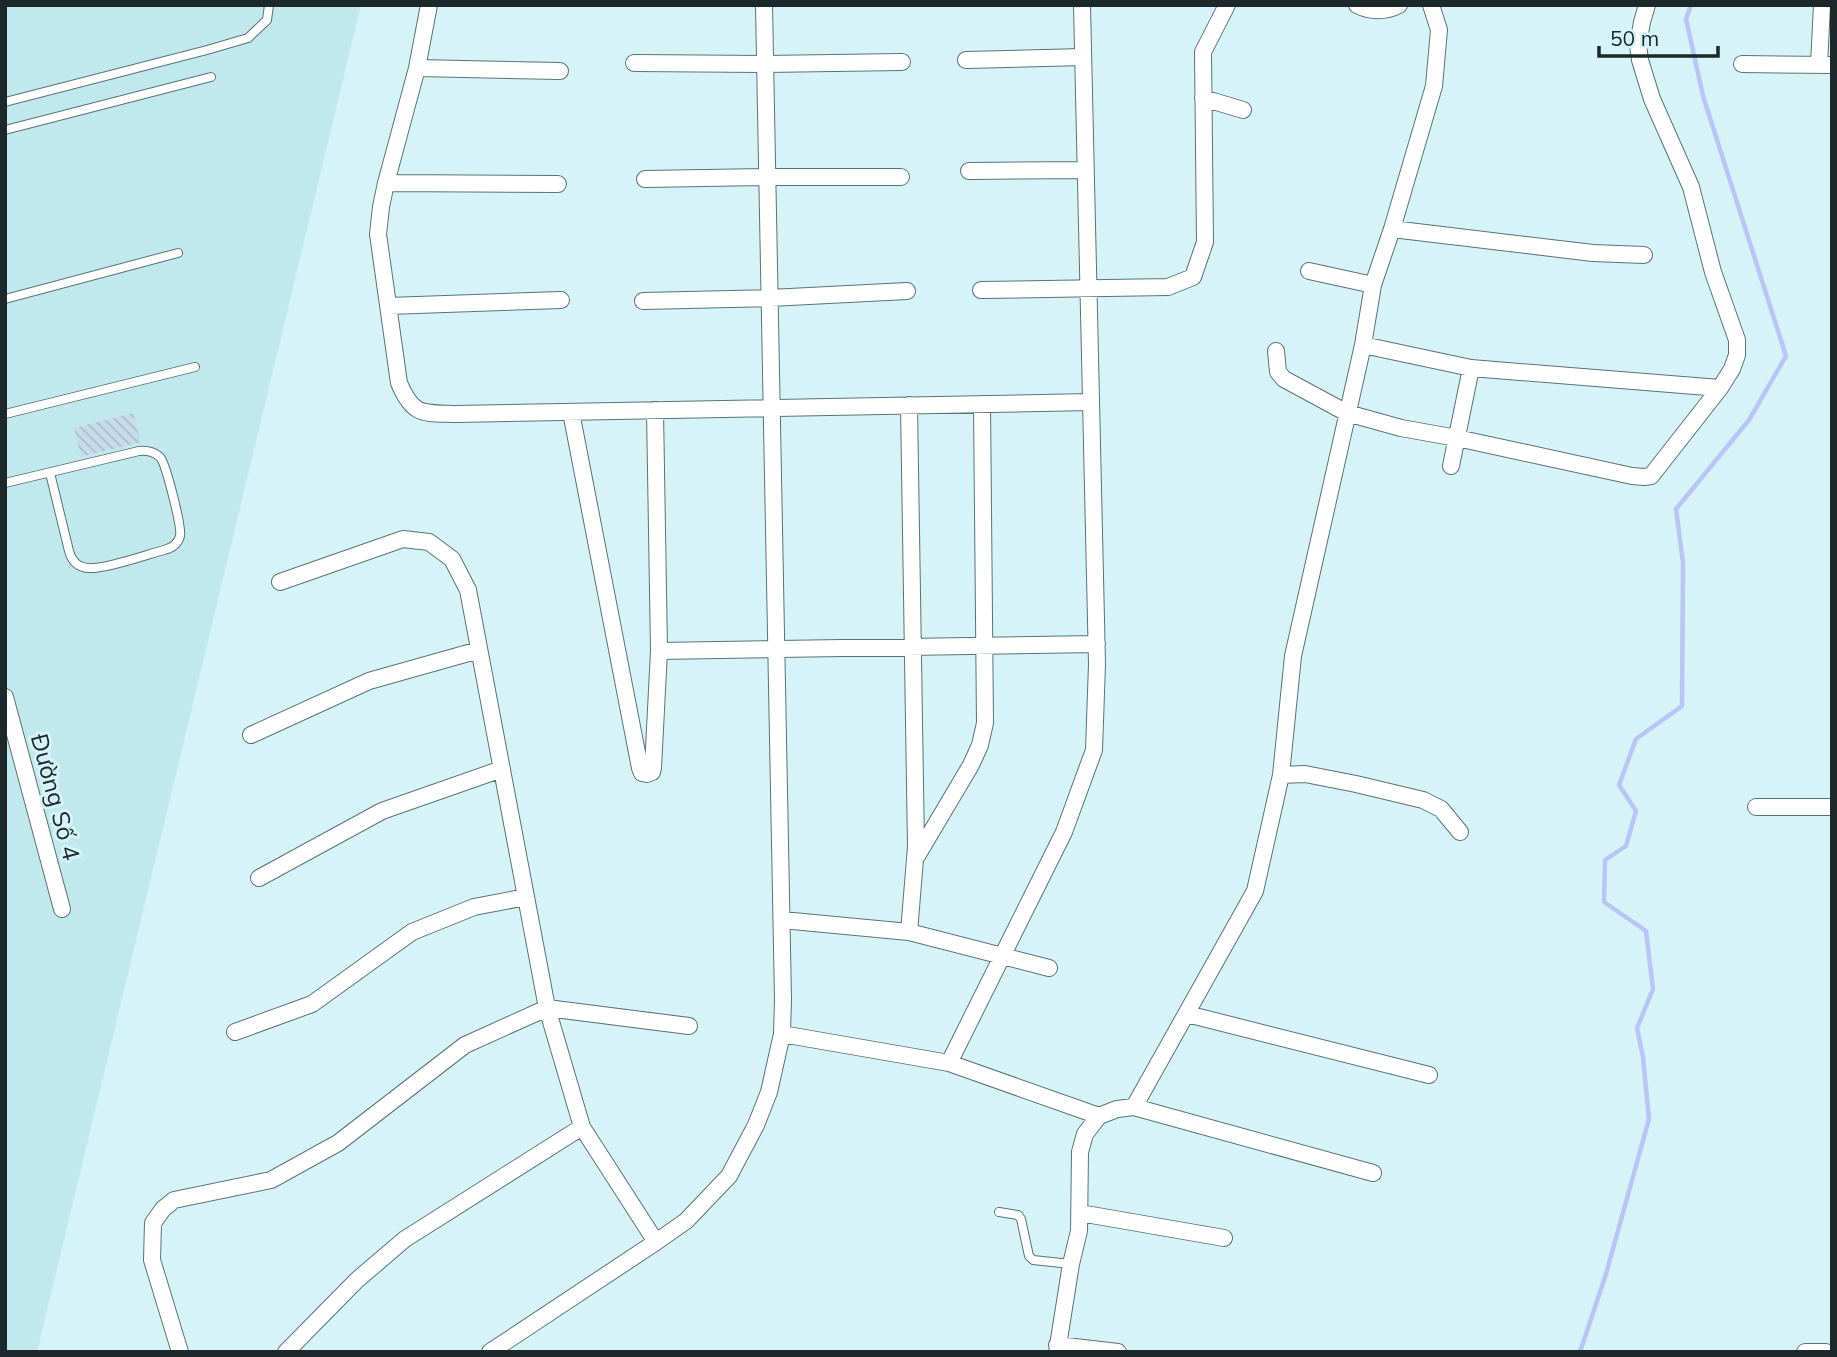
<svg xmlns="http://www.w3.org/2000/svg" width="1837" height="1357" viewBox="0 0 1837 1357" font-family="Mulish,sans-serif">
  <defs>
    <pattern id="building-back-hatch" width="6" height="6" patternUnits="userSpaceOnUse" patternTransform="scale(1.75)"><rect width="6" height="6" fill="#c6dcec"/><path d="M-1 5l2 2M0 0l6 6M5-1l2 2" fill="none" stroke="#aabdca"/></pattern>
  </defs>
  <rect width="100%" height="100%" fill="#d6f4f8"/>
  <path fill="#c1e8ed" d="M 5,5 L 361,5 L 37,1352 L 5,1352 Z"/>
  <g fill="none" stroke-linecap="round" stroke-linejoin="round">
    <path stroke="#b8c5f6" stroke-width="4.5" d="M 1580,1352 L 1606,1274 L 1649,1119 L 1643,1057 L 1637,1028 L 1653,989 L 1646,931 L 1604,902 L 1605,860 L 1626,846 L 1636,811 L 1619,785 L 1636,739 L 1682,706 L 1683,563 L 1676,509 L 1749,420 L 1786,356 L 1703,96 L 1686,19 L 1691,5"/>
  </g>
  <path fill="url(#building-back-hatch)" d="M 133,413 L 141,442 L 81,457 L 74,428 Z"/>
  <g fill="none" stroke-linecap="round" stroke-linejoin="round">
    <g stroke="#587377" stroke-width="10">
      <path id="lane" d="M 5,102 L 207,50 L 248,38 L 267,20 L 269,5
        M 5,130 L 211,77
        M 5,299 L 178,253
        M 5,414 L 195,367
        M 5,483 L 139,451 C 147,450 154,452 160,457 C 166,464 182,527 180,536 C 178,544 172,548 164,550 C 148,554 96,573 83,567 C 75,565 71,558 69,551 L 50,473
        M 999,1212 L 1018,1215 L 1021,1219 L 1029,1256 L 1033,1260 L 1071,1264"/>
    </g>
    <g stroke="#587377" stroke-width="18">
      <path id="street" d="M 429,5 L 417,68 L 386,183 L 381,207 L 378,234 L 399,383 C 413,416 422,413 455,414 L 1091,402
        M 1357,5 C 1371,12 1385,12 1399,5
        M 966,60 L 1083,57
        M 634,63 L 765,64 L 902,62
        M 1742,64 L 1832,65
        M 1819,65 L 1822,5
        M 417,68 L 560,71
        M 1203,98 L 1243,110
        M 969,171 L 1086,170
        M 645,179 L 767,177 L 901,177
        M 386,183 L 558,184
        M 1392,229 L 1593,253 L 1644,255
        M 1309,271 L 1373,285
        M 981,290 L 1168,287 L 1193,277 L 1205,242 L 1203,52 L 1227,5
        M 643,301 L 770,298 L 907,291
        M 388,306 L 561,300
        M 1363,345 L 1471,368 L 1720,388
        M 1276,351 L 1278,372 L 1284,379 L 1347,413 L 1401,428 L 1457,438 L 1632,476 L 1644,477 L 1651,476 L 1720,388 L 1732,369 L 1737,355 L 1737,340 L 1713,272 L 1691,187 L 1652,99 L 1640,60 L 1638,45 L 1642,22 L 1647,5
        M 909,405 L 916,847 L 909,932
        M 571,412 L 640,768 L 642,773 L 647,774 L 652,772 L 653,768 L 659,651 L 655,410
        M 1451,466 L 1471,368
        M 280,582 L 403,539 L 429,542 L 452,559 L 468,590 L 547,1008 L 582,1127 L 656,1242
        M 659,651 L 1097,644
        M 5,697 L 62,909
        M 251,735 L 369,681 L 479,650
        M 1281,775 L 1305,774 L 1356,784 L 1423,800 L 1441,809 L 1460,832
        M 1756,807 L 1832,807
        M 917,856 L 971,765 L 980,745 L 985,723 L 982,404
        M 259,878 L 382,811 L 502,769
        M 782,920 L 909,932 L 1049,968
        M 1187,1014 L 1429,1075
        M 235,1032 L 312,1004 L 412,932 L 474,907 L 526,897
        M 782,1034 L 949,1063 L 1099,1116 L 1117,1109 L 1134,1107 L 1373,1173
        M 949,1063 L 1064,832 L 1094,750 L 1097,664 L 1082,5
        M 1134,1107 L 1255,891 L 1281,775 L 1293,656 L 1363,345 L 1373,285 L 1392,229 L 1434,86 L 1439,30 L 1431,5
        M 1080,1213 L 1224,1238
        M 1057,1345 L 1118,1352
        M 180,1352 L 152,1260 L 153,1223 L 163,1209 L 174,1200 L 271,1180 L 338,1143 L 465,1045 L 547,1008 L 689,1026
        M 286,1352 L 357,1280 L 405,1239 L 582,1127
        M 490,1352 L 656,1242 L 686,1221 L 729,1176 L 756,1125 L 769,1092 L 782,1034 L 783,1000 L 764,5
        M 1057,1352 L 1071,1264 L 1079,1231 L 1080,1152 L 1085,1134 L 1099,1116
        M 1805,1352 L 1826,1352"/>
    </g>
    <use href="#lane" stroke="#fff" stroke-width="8"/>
    <use href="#street" stroke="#fff" stroke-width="16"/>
  </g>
  <g text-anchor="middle" stroke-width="6" stroke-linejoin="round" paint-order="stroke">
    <g font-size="24" fill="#1c2829" stroke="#d6f4f8">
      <text transform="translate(55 797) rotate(75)" y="8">Đường Số 4</text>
    </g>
  </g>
  <rect width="1837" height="1357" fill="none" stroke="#1c2829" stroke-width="14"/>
  <path d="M1599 46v10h119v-10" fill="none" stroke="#1c2829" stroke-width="3.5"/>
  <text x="1610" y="46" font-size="21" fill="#1c2829" stroke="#d6f4f8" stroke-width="5" paint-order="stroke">50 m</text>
</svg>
